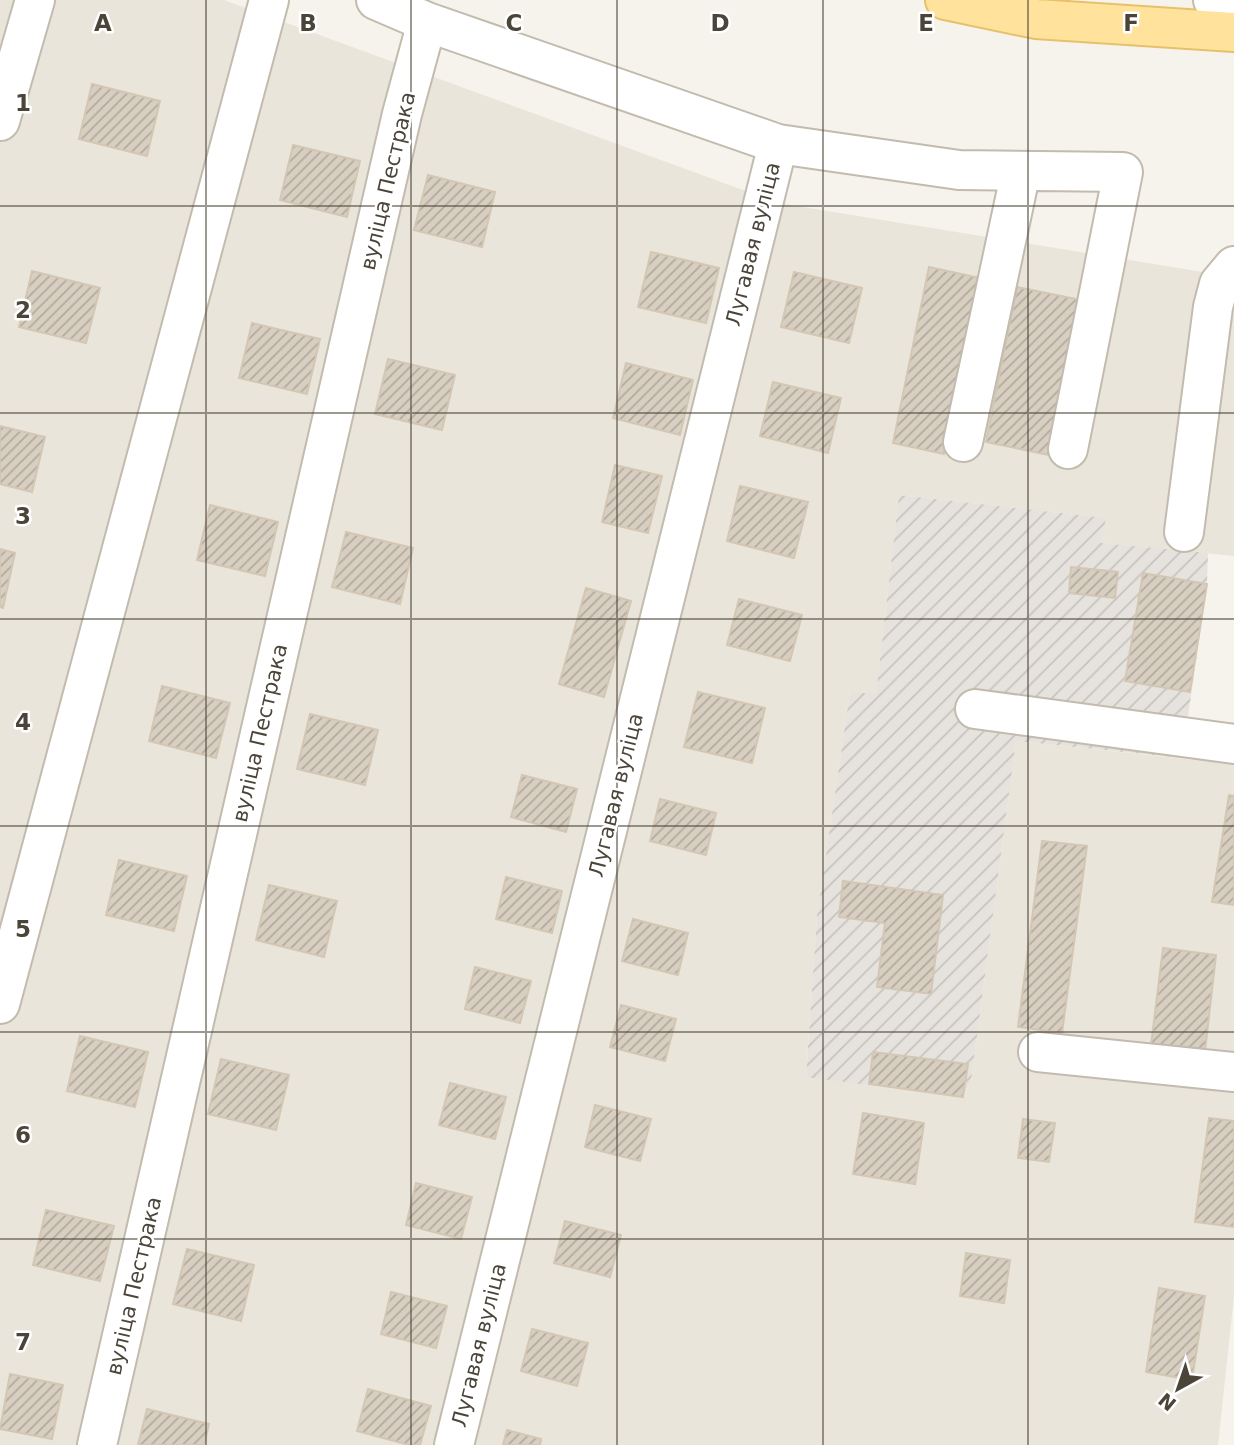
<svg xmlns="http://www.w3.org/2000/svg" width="1234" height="1445" viewBox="0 0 1234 1445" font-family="'DejaVu Sans',sans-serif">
  <defs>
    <pattern id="industrial-furrows" width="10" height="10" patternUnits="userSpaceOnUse" patternTransform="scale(1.75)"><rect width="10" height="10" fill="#e6e2dd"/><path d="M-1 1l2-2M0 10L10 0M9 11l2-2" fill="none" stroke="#c7c3be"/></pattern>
    <pattern id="building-hatch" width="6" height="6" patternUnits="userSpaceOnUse" patternTransform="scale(1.75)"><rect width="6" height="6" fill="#d8cfc1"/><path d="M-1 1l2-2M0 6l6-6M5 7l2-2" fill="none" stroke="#b1aa9e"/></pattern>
  </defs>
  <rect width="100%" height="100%" fill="#f6f3ec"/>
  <path fill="#eae5da" d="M 0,0 L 224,0 L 778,203 L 1234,277 L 1234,556 L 1101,543 L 1105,518 L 899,495 L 876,695 L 850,692 L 817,916 L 806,1076 L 964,1096 L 971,1081 L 1016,741 L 1234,764 L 1234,1296 L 1218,1445 L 0,1445 Z"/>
  <path fill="url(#industrial-furrows)" d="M 899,495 L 1106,518 L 1101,543 L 1208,553 L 1207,584 L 1182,758 L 1016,741 L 971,1081 L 963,1097 L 806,1077 L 817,916 L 850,692 L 876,694 Z"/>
  <path fill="url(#building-hatch)" stroke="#d3c7b4" stroke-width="2" d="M 92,84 L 160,101 L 147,156 L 79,139 Z
    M 293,145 L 360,161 L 347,217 L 280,200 Z
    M 428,175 L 495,192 L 482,247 L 414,230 Z
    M 651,252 L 719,268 L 706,323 L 638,307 Z
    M 929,267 L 980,278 L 944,454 L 893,443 Z
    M 32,271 L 100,288 L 86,343 L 19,327 Z
    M 794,272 L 862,288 L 849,343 L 781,327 Z
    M 1017,287 L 1081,300 L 1049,455 L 986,442 Z
    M 252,323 L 320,339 L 307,394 L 239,378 Z
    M 388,359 L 455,375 L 442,430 L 375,414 Z
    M 626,363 L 693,380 L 680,435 L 613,418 Z
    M 773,382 L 841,398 L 828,453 L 760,436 Z
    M 0,426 L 45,437 L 32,492 L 0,484 Z
    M 615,465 L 662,476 L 648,533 L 602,522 Z
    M 740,486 L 808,502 L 794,558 L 727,541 Z
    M 210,505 L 278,522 L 265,576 L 197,560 Z
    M 346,532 L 413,548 L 400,604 L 332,587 Z
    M 0,549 L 15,553 L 3,608 L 0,607 Z
    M 1071,567 L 1118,572 L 1115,598 L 1069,593 Z
    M 1143,573 L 1207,584 L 1190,692 L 1125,681 Z
    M 586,588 L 631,601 L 604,697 L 559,684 Z
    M 739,599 L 802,615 L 790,661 L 727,645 Z
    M 162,686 L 230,703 L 216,758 L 149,741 Z
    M 698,692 L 765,708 L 752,763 L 684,747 Z
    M 310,714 L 378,730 L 365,785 L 297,769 Z
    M 522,775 L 577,789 L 566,832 L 511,817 Z
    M 1229,795 L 1234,796 L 1234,905 L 1212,902 Z
    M 660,799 L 716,813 L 706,855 L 650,841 Z
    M 1042,841 L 1087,846 L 1062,1033 L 1018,1027 Z
    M 119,860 L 187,876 L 174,931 L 106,915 Z
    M 506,877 L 562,891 L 552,933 L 496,919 Z
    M 843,881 L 943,895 L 931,994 L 877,987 L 885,923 L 839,917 Z
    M 269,885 L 337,901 L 324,957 L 256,940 Z
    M 633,919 L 688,933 L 678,975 L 622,961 Z
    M 1163,948 L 1216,955 L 1205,1051 L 1151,1045 Z
    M 475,967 L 531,981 L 520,1023 L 465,1009 Z
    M 621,1005 L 676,1019 L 665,1061 L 610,1047 Z
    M 80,1036 L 148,1052 L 135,1107 L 67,1091 Z
    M 873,1052 L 968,1064 L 963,1097 L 869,1084 Z
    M 221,1059 L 289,1075 L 276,1130 L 208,1114 Z
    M 450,1083 L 506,1097 L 495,1139 L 439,1125 Z
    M 595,1105 L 651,1119 L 640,1161 L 585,1147 Z
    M 863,1113 L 924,1123 L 915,1184 L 853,1174 Z
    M 1209,1118 L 1234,1121 L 1234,1227 L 1195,1222 Z
    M 1023,1119 L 1055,1123 L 1049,1162 L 1018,1158 Z
    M 416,1183 L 472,1197 L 461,1239 L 406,1225 Z
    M 46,1210 L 114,1226 L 100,1281 L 33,1265 Z
    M 565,1221 L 621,1235 L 610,1277 L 554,1263 Z
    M 187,1249 L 254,1265 L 241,1321 L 173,1304 Z
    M 966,1253 L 1010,1260 L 1004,1303 L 960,1296 Z
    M 1159,1288 L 1205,1296 L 1192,1380 L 1146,1372 Z
    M 391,1292 L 447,1306 L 436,1348 L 381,1334 Z
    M 532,1329 L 588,1343 L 577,1386 L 521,1371 Z
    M 10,1374 L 63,1385 L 52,1439 L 0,1429 Z
    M 368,1389 L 431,1406 L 420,1445 L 409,1445 L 357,1431 Z
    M 147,1409 L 209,1424 L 204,1445 L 138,1445 Z
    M 507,1430 L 541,1439 L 540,1445 L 503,1445 Z"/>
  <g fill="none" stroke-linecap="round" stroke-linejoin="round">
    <g stroke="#c2bbae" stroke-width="42">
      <path id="minor" d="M 376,0 L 427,22 L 778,144 L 959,170 L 1123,172 L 1068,449
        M 1213,0 L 1234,11
        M 0,121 L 35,0
        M 963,442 L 1021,171
        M 1184,532 L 1213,307 L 1219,284 L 1234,266
        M 975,709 L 1234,744
        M 0,1004 L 269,0
        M 1038,1052 L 1234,1072
        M 97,1445 L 402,114 L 427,22
        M 454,1445 L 778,144"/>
    </g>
    <g stroke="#e6c16a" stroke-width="42">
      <path id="major" d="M 945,0 L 1036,19 L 1234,32"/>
    </g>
    <use href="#minor" stroke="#fff" stroke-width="38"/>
    <use href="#major" stroke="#ffe39c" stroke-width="38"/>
  </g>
  <path fill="none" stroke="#4b4439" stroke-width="2" stroke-opacity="0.55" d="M 206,0 L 206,1445M 411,0 L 411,1445M 617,0 L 617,1445M 823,0 L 823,1445M 1028,0 L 1028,1445M 0,206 L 1234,206M 0,413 L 1234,413M 0,619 L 1234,619M 0,826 L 1234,826M 0,1032 L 1234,1032M 0,1239 L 1234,1239"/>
  <g text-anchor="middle" stroke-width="5" stroke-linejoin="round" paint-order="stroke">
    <g font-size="21" fill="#4b4439" stroke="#fff">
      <text transform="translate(388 181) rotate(-77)" y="7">вуліца Пестрака</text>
      <text transform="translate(753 244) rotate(-76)" y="7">Лугавая вуліца</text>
      <text transform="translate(260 733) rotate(-77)" y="7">вуліца Пестрака</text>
      <text transform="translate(616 795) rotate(-76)" y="7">Лугавая вуліца</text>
      <text transform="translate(134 1286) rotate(-77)" y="7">вуліца Пестрака</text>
      <text transform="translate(479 1345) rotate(-76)" y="7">Лугавая вуліца</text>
    </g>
  </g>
  <g font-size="23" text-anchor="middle" font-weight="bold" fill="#4b4439" stroke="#fff" stroke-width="5" stroke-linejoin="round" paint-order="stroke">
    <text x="103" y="31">A</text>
    <text x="308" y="31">B</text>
    <text x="514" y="31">C</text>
    <text x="720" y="31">D</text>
    <text x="926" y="31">E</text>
    <text x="1131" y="31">F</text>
    <text x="23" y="111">1</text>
    <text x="23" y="318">2</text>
    <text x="23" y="524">3</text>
    <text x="23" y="730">4</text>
    <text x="23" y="937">5</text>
    <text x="23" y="1143">6</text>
    <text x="23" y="1350">7</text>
  </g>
  <g transform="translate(1178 1389) rotate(220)" stroke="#ffffff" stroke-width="5" paint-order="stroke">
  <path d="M0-5L12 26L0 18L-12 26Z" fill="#4b4439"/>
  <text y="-10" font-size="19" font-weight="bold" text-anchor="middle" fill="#4b4439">N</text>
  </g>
</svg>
